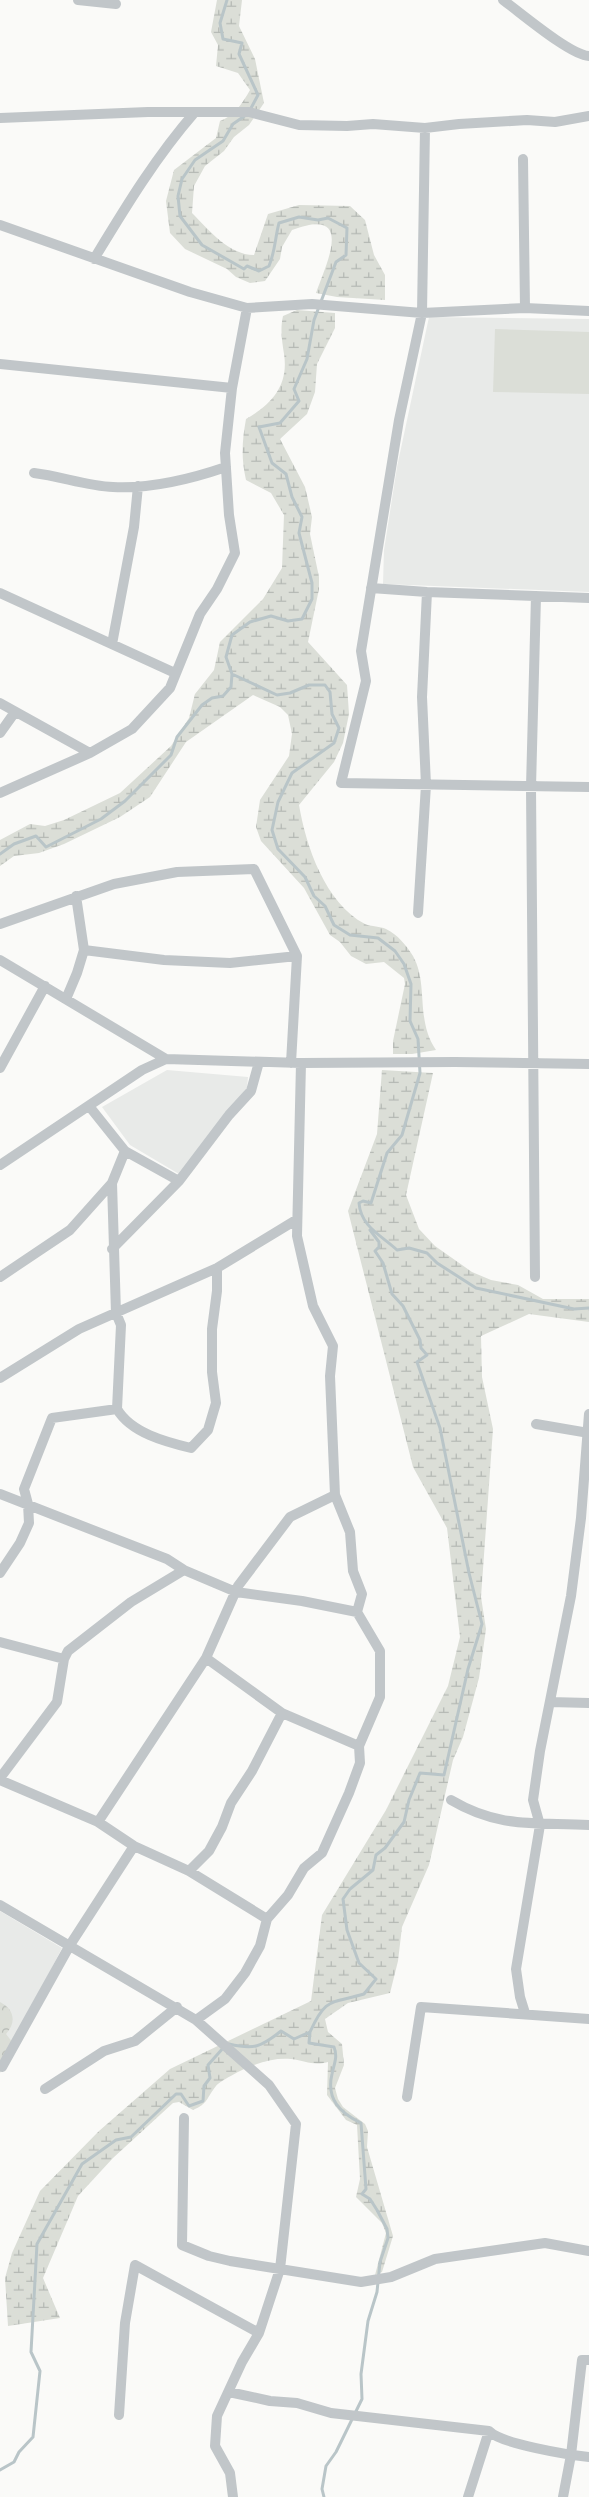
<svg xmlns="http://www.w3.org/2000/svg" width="589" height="2497" viewBox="0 0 589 2497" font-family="Arial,sans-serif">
  <defs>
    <pattern id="forest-crowns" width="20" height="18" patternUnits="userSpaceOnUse" patternTransform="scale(1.25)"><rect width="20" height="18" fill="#dbded7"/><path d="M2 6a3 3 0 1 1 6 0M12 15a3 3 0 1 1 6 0" fill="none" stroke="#b5b9b4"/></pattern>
    <pattern id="wetland-marsh" width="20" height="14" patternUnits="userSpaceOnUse" patternTransform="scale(1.25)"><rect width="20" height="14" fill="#dbded7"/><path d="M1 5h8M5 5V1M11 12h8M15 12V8" fill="none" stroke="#b5b9b4"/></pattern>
  </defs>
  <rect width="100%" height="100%" fill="#fafaf8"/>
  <path fill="#e8eae8" d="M 429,317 L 589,319 L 589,592 L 383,584 L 384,550 L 397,467 Z
    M 167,1070 L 248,1077 L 247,1088 L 179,1174 L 130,1145 L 102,1107 Z
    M 0,1911 L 62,1948 L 13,2043 L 0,2063 Z"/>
  <path fill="url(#forest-crowns)" d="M 0,2002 C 14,2009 17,2022 6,2034 L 13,2043 L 0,2073 Z"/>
  <path fill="url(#wetland-marsh)" d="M 217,0 L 242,0 L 239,26 L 255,59 L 264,103 L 249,125 L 234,137 L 224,151 L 205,166 L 194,186 L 192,213 C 209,230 229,255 254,255 L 268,214 L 299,205 L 350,206 L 365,220 L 374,255 L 385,275 L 385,300 L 337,297 L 316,293 C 327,262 355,206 292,230 L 282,247 L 280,259 L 265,281 L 250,283 L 236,277 L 227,269 L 185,249 L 170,233 L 166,201 L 174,170 L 216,138 L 220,121 C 234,116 242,104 250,90 L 238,73 L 216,66 L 218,45 L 211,32 Z
    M 297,310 L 335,313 L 335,328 L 317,364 L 315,392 L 307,414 L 280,439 L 305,487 L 312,517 L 310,534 L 319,577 L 319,589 L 308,642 L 347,685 L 349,714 L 343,743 L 334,762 L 299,805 C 306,846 325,903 365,924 C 372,927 380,926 386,929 C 397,934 407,946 413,956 C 429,985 415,1019 436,1050 L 412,1054 L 393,1054 L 393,1041 L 405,984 L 404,978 L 384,962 L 366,964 L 351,956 L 340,942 L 330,935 L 304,888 L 261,841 L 256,827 L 260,800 L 289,756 L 292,734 L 288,715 L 280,707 L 253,695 L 186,742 L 150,797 L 120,817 L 64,844 L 39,853 L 14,856 L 0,866 L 0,840 L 30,824 L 45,826 L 64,820 L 120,793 L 171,746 L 189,718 L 195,694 L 214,670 L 220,642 L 263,599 L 282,568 L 284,515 L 271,493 L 246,480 C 241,458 242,441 246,419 C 271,405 289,386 284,354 C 282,340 280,330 283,316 Z
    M 382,1070 L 433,1073 L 406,1195 L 419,1229 L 435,1246 L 472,1272 L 491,1280 L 518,1285 L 543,1299 L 589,1299 L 589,1322 L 529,1314 L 481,1336 L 482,1377 L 493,1429 L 481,1597 L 486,1629 L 479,1678 L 463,1737 L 453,1760 L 429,1865 L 402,1927 L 398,1961 L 390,1993 L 348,2003 L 325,2019 L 328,2032 L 342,2044 L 344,2065 L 335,2088 L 338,2099 L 343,2107 L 365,2124 L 368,2131 L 367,2147 L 393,2236 L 382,2272 L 375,2275 L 386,2233 L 382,2223 L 356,2197 L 360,2179 L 357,2125 L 346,2120 L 327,2095 L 328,2062 C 313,2066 306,2061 291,2059 C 279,2058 268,2060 257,2064 C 249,2066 221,2080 216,2086 C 207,2097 208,2104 193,2110 L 179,2102 L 173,2103 L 113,2158 L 78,2196 L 43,2278 L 60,2318 L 8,2326 L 5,2278 L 12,2253 L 40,2191 L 99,2131 L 170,2069 L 311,2001 L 322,1915 L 386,1810 L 448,1686 L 460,1637 L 447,1528 L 413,1467 L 348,1211 L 377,1134 Z"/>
  <path fill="#dbded7" d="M 495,329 L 589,332 L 589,394 L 493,392 Z"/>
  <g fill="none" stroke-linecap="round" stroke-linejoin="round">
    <path stroke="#b9c5c8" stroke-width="3" d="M 227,0 L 220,23 L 223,39 L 242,43 L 239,54 L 258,95 L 250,110
      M 246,115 L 233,124 L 223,141 L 195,160 L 182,179 L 178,196 L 180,216 L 202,245 L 244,269 L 247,266 L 259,271 L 269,266 C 275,252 275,238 279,223 L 299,217 L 318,220 L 328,218 L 347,228 L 346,255 L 336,262 L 314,320 L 307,359 L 294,389 L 299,401 L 280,423 L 259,427 L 272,463 L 286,474 L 292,497 L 302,517 L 299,533 L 312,583 L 312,599 L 302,619 L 288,621 L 271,616 L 250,622 L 232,635 L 226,657 L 232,674 L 277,695 L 290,693 L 309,685 L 325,685 L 330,692 L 332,714 L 339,728 L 334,743 L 292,773 L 278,802 L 272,830 L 278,849 L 305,877 L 314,896 L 325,906 L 334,925 L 350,935 L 378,938 L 395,951 L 404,964 L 411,984 L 410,1021 L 418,1039 L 420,1073 L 402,1135 L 387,1153 L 371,1203 L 363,1201 L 359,1203 C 361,1227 381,1235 397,1250 L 409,1248 L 427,1253 L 437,1263 L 476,1288 L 574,1309 L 589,1308
      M 0,854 L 14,844 L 36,836 L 46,847 L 101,819 L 125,801 L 171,755 L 177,737 L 202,705 L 212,698 L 223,696 L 231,687 L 232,674
      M 310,2032 L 309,2043 L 334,2047 C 338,2057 334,2064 332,2074 C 326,2099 340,2113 361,2123 L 366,2189 L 362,2194 L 370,2199 L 377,2210 L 387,2229 L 388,2238 L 380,2262 L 377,2292 L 368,2321 L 361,2374 L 362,2399 L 336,2452 L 326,2466 L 322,2489 L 324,2497
      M 229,2044 C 254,2050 261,2047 281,2031 L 294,2039 L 310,2032 C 326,1997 330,2004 364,1994 L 376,1979 L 359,1963 L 347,1930 L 343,1899 L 350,1889 L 373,1870 L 376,1855 L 385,1848 L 404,1822 L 409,1800 L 420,1773 L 444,1775 L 468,1669 L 482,1624 L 469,1573 L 440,1428 L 417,1362 L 427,1355 L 421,1348 L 420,1340 L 403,1306 L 392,1294 L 383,1263 L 375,1251 L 379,1247 L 379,1242 L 370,1230
      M 0,2470 L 14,2462 L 19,2452 L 33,2437 L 40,2371 L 31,2352 L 37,2244 L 82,2164 L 116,2140 L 131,2137 L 176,2094 L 181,2094 L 189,2106 L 203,2101 L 204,2086 L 210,2078 L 208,2065 L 224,2047"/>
    <path stroke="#c1c6c9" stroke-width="10" d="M 78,0 L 116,4
      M 503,0 C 521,13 570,55 589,56
      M 0,118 L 148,112 L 249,112 L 299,125 L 347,126 L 373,124 L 425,128 L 459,124 L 527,120 L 555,122 L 589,116
      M 425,128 L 422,313 L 399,420 L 361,651 L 366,681 L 341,783 L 589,787
      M 523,159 L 525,308
      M 0,225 L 190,292 L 247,308 L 312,304 L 422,313 L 525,308 L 589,311
      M 94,259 C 125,208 155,158 195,112
      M 0,364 L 232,388
      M 34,473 C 60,476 87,486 113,487 C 151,489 191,479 226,467
      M 371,588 L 427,592 L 589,598
      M 0,593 L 175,673
      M 112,644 L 134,527 L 138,486
      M 0,703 L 90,753
      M 0,733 L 15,712
      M 0,793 L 90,753 L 132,729 L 170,688 L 200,614 L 217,589 L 235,553 L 229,515 L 225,453 L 232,388 L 247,308
      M 418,913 L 426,785 L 422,697 L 427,592
      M 0,924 L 114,884 L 177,872 L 254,869 L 297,956 L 291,1063
      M 84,950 L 164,960 L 230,963 L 297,956
      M 0,960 L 166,1059
      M 66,999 L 77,973 L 84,950 L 76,896
      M 0,1068 L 45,986
      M 89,1106 L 125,1151 L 179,1181
      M 0,1165 L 142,1070 L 166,1059 L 301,1063 L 455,1062 L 589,1064
      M 112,1183 L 116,1313 L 121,1325 L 117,1409 C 131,1433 166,1442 191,1448 L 208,1430 L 216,1403 L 212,1372 L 212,1329 L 217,1291 L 217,1268
      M 112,1249 L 179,1181 L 229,1115 L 251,1091 L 259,1062
      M 0,1277 L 70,1230 L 112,1183 L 125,1151
      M 535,1277 L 531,787 L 536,596
      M 0,1378 L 79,1329 L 217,1268 L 296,1220
      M 536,1424 L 589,1433
      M 0,1494 L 167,1559 L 184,1570 L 236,1592 L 302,1601 L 357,1612
      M 0,1573 L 20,1543 L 29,1523 L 28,1504 L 24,1489 L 52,1418 L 117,1409
      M 0,1642 L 64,1659
      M 206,1658 L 282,1713 L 359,1746
      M 550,1702 L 589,1703
      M 0,1778 L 57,1702 L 64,1659 L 68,1651 L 131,1602 L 184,1570
      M 0,1780 L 98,1822 L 134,1846 L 189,1871 L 209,1851 L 222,1827 L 231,1803 L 252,1771 L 282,1713
      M 451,1800 C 500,1829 536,1822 589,1825
      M 98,1822 L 206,1658 L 238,1586 L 290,1517 L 335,1495
      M 189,1871 L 267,1919
      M 0,1905 L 196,2020 L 269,2085 L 296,2124 L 280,2269 L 259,2333 L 242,2362 L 217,2416 L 215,2446 L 230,2473 L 233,2497
      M 525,2013 L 520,1997 L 516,1969 L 540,1825 L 533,1800 L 540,1751 L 571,1596 L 581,1518 L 589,1414
      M 196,2020 L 225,1999 L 245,1973 L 260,1946 L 267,1919 L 288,1895 L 304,1868 L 322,1853 L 349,1793 L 360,1763 L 359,1746 L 380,1697 L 380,1651 L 357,1612 L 362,1594 L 353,1571 L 350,1532 L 335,1495 L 330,1376 L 333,1346 L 313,1306 L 297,1236 L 301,1063
      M 2,2067 L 70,1945 L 134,1846
      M 45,2089 L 104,2051 L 135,2041 L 177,2007
      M 407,2097 L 421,2007 L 589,2019
      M 184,2118 L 182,2245 L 209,2256 L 230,2261 L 361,2282 L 391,2277 L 435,2259 L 545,2243 L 589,2251
      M 229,2392 L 270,2401 L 297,2403 L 331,2413 L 489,2431 C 501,2444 569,2455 589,2457
      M 119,2415 L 125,2323 L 135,2265 L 259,2333
      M 468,2497 L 489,2431
      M 563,2497 L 571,2455 L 582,2360 L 589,2360"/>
  </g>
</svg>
